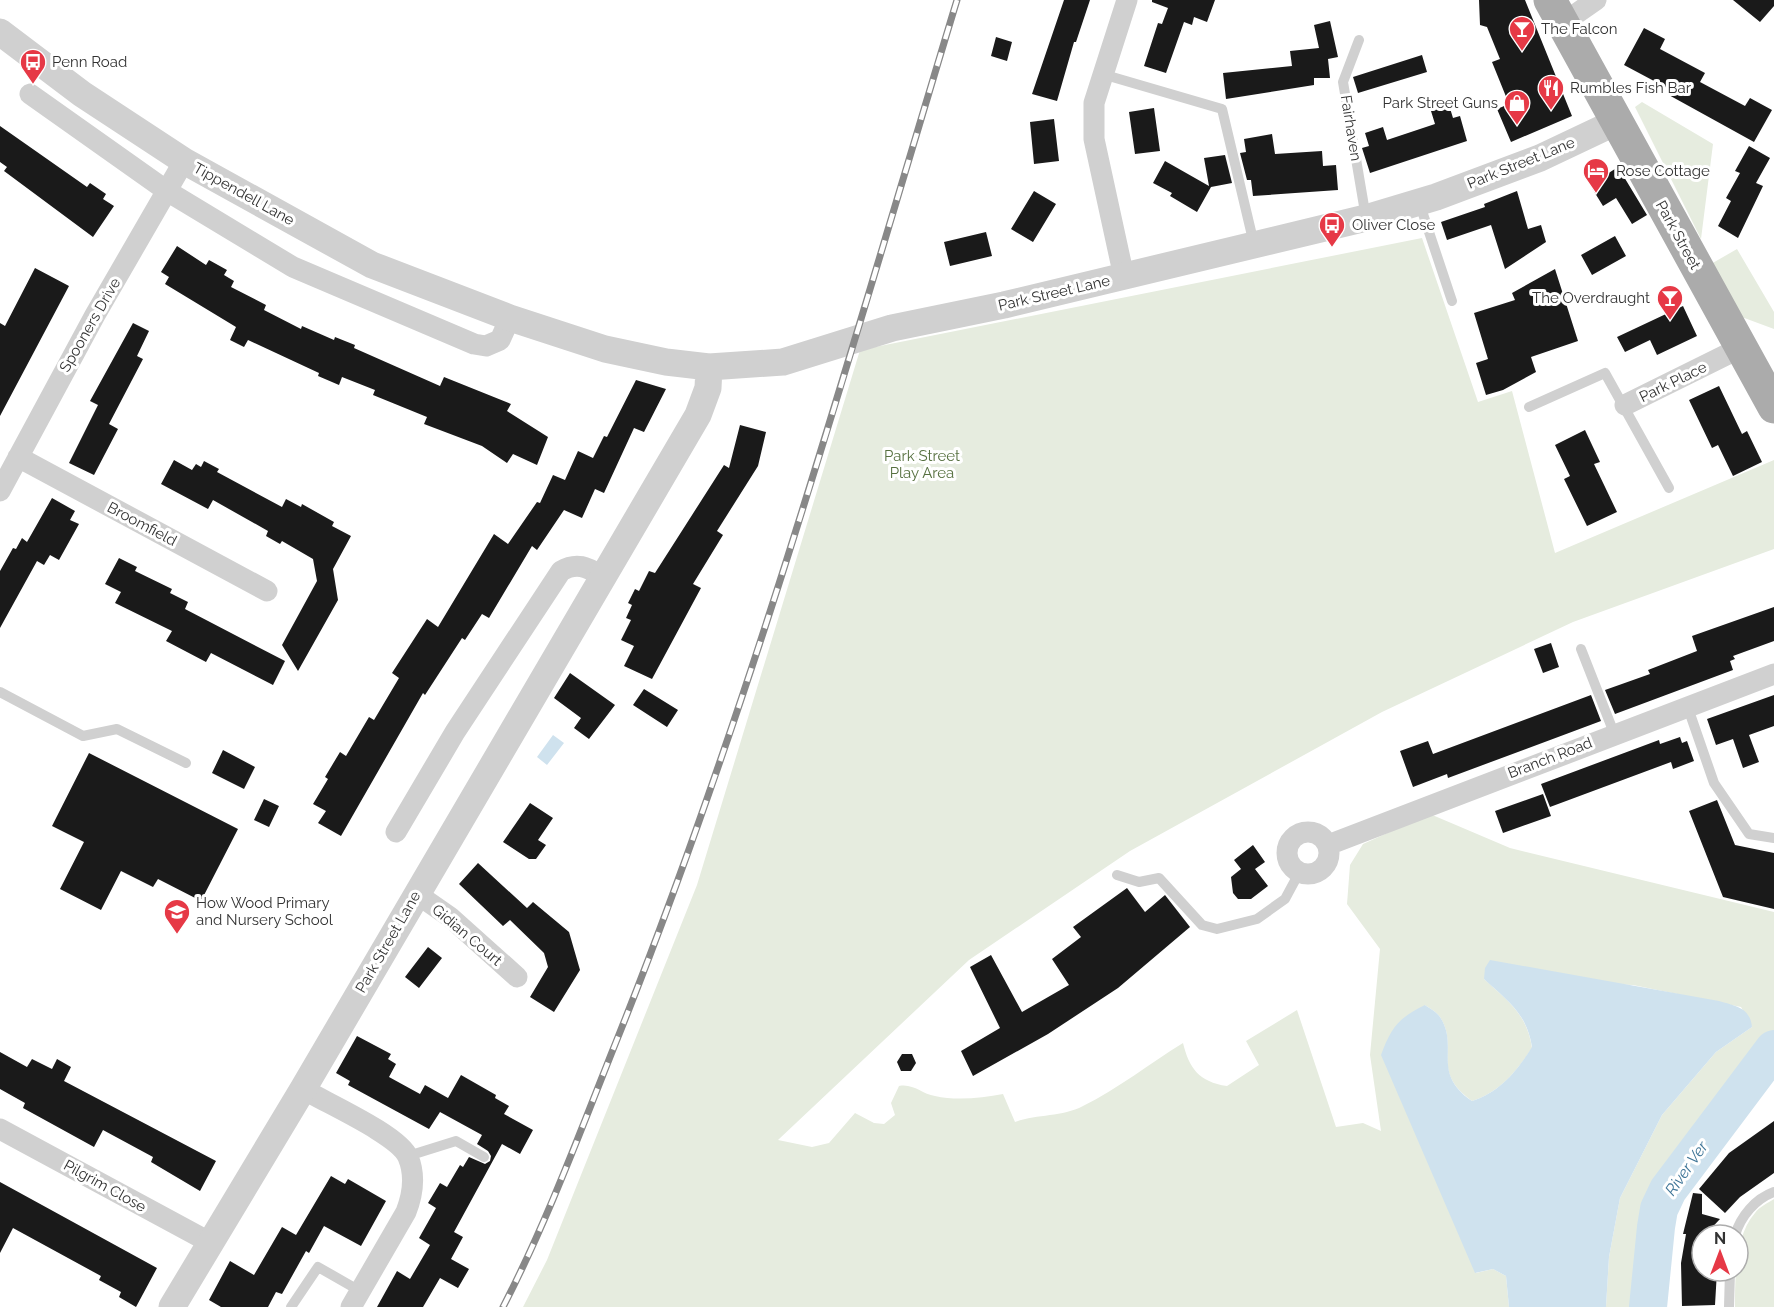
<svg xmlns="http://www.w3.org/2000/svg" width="1774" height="1307" viewBox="0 0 1774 1307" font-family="Raleway,sans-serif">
  <rect width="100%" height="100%" fill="#fff"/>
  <path fill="#e6ecdf" d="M 1642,102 L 1713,144 L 1701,239 L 1635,107 Z
    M 1422,238 L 1478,402 L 1512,391 L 1555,553 L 1774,460 L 1774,549 L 1573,622 L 1382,712 L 1130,851 L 969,960 L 778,1140 L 812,1147 L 829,1143 L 855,1113 L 874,1123 L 884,1124 L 895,1115 L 891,1103 L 899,1086 C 913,1083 922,1094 935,1096 C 956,1101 982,1098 1003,1094 L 1015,1122 C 1037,1114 1062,1117 1083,1106 C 1118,1089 1150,1063 1183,1043 C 1189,1068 1199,1082 1227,1086 L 1259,1065 L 1246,1041 L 1297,1010 L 1336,1127 L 1363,1123 L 1381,1131 L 1370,1055 L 1380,949 L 1347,904 L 1350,865 L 1363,844 L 1430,814 L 1510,848 L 1774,912 L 1774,1032 L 1652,1197 L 1643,1307 L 1606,1307 L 1609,1257 L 1620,1198 L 1662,1115 L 1716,1052 L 1752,1027 L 1741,1007 L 1633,985 L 1484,979 C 1508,1001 1527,1014 1532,1048 C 1516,1072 1500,1092 1472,1101 C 1429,1070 1460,1048 1440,1017 C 1437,1012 1429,1008 1425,1005 L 1476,1273 L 1493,1269 L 1506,1276 L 1509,1307 L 523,1307 L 547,1260 L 697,885 L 860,350 Z
    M 1737,249 L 1774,312 L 1774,329 L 1739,316 L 1711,264 Z
    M 1774,1199 L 1774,1307 L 1735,1307 C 1735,1279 1735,1235 1755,1213 C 1759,1207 1768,1203 1774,1199 Z"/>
  <path fill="#cfe2ee" d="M 553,735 L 564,743 L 547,765 L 537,757 Z
    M 1490,960 L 1719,1001 C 1735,1006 1750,1007 1752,1027 L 1716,1052 L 1662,1115 L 1620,1198 L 1609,1257 L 1606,1307 L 1509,1307 L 1506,1276 L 1493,1269 L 1475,1273 L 1381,1055 C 1391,1028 1398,1018 1425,1005 C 1429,1008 1437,1012 1440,1017 C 1460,1047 1430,1072 1472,1101 C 1500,1092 1517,1071 1532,1047 C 1527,1014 1508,1001 1484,979 L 1485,968 Z"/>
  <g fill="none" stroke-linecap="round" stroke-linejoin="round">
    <path stroke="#cfe2ee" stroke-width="38" d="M 1648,1307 L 1656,1227 L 1659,1209 L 1668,1190 L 1774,1049"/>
  </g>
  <path fill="#1a1a1a" d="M 1064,0 L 1090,0 L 1076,42 L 1074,42 L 1057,101 L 1032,94 Z
    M 1152,0 L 1215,0 L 1207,22 L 1194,17 L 1192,25 L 1184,22 L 1166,73 L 1144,66 L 1158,23 L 1162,24 L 1168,8 L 1152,2 Z
    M 1479,0 L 1525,0 L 1572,116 L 1511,142 L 1497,109 L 1509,104 L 1492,62 L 1500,59 L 1487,27 L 1480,25 Z
    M 1733,0 L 1774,0 L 1774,6 L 1760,22 Z
    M 1330,21 L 1338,57 L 1328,59 L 1330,78 L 1314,78 L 1314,85 L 1226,99 L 1223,73 L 1292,66 L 1290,51 L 1319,48 L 1314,25 Z
    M 1644,28 L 1665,39 L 1660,49 L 1705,73 L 1700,82 L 1745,106 L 1750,98 L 1772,110 L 1754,142 L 1667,94 L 1669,89 L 1624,65 Z
    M 996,37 L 1012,42 L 1007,61 L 991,56 Z
    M 1422,55 L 1427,72 L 1358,93 L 1353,77 Z
    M 1449,105 L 1453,118 L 1460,116 L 1467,141 L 1370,173 L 1362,148 L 1369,146 L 1365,133 L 1383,127 L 1387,140 L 1435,124 L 1431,111 Z
    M 1154,108 L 1160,151 L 1135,154 L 1129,112 Z
    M 1054,119 L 1059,161 L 1034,164 L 1030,122 Z
    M 0,126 L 87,187 L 90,183 L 106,194 L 103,199 L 114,206 L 93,237 L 4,171 L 7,167 L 0,162 Z
    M 1272,134 L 1275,154 L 1322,151 L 1323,166 L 1336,165 L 1338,190 L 1253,196 L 1251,180 L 1247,180 L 1240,153 L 1246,152 L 1244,139 Z
    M 1749,146 L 1770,158 L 1756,183 L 1763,186 L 1738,238 L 1718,226 L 1731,201 L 1726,198 L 1740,173 L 1735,171 Z
    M 1225,155 L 1232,183 L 1211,187 L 1197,212 L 1170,196 L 1172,193 L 1153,183 L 1165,161 L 1209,186 L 1204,158 Z
    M 1618,167 L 1647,215 L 1632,224 L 1616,198 L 1603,206 L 1590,185 Z
    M 1034,191 L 1056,204 L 1033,242 L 1011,229 Z
    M 1517,191 L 1528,229 L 1541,225 L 1546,242 L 1505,269 L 1491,225 L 1447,240 L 1441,222 L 1485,207 L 1484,204 Z
    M 986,232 L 992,256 L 950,266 L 944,242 Z
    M 1615,236 L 1626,256 L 1592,275 L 1581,255 Z
    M 177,246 L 206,265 L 209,260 L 227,270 L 224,275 L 234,281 L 231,287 L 266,305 L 264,310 L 301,329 L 302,326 L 334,340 L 335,337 L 355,345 L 354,348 L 440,386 L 444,377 L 511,404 L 507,411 L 548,437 L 537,465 L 513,454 L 507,463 L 482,446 L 424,424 L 427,417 L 373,395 L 375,390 L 342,377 L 339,385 L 318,376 L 319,373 L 248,340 L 244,347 L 230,340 L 236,327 L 165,284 L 169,277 L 161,272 Z
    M 35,268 L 69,286 L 0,416 L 0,323 L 5,326 Z
    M 1555,269 L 1578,341 L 1531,357 L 1536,372 L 1503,390 L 1486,395 L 1476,363 L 1488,359 L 1474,313 L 1515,300 L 1512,293 Z
    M 1683,306 L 1697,336 L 1657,355 L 1650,340 L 1625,352 L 1617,337 Z
    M 133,323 L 149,331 L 137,356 L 143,359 L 109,424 L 118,429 L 94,475 L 69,463 L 98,405 L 90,401 Z
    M 636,380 L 666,389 L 644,432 L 634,428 L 604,493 L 595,489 L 582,518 L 564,510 L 537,550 L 532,546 L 489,618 L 482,614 L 465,640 L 462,638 L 425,695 L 423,693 L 341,836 L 318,823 L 326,811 L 313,804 L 328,779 L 325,777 L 340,752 L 346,756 L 369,717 L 374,720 L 399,678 L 392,673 L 427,619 L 438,627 L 494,534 L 508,544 L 537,502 L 540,503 L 553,475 L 565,480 L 578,451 L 593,458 L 604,436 L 607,437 Z
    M 1719,386 L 1742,434 L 1747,431 L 1762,462 L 1733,476 L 1718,445 L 1712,448 L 1689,400 Z
    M 740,425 L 766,432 L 758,466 L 717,531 L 723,535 L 693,584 L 701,588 L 652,679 L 624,666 L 634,646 L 621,640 L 631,620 L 626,618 L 632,605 L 628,603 L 635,589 L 639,591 L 649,571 L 655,573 L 724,465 L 729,468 Z
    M 1585,430 L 1600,462 L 1594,464 L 1617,512 L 1587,526 L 1564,479 L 1570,476 L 1555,445 Z
    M 174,460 L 192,470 L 196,464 L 201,467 L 204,461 L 219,469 L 217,472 L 282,507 L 286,499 L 301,507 L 302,504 L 334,522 L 332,526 L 351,536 L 333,569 L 338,600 L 298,671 L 282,645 L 317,581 L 313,559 L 282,541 L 280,544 L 266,536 L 268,531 L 213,500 L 208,509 L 161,484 Z
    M 52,498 L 75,511 L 70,520 L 79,524 L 59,560 L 50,555 L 44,565 L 37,561 L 0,628 L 0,571 L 13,548 L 16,549 L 22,538 L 27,542 Z
    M 119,558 L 137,567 L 135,571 L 172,589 L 170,593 L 188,602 L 185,609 L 285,661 L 273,685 L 211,653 L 206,662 L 166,641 L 172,631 L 115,603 L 121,592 L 105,584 Z
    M 1774,607 L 1774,641 L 1733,656 L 1735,659 L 1730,661 L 1733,670 L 1615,714 L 1605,690 L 1650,674 L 1648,670 L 1697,651 L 1692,636 Z
    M 1551,643 L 1559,667 L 1543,673 L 1534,649 Z
    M 570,673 L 615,705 L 589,739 L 574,728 L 581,718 L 554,698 Z
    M 644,689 L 678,710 L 667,727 L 633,705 Z
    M 1591,695 L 1601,721 L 1448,778 L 1447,774 L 1413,787 L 1400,751 L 1428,741 L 1433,754 Z
    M 1774,695 L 1774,726 L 1749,735 L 1759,762 L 1743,768 L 1733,739 L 1716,745 L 1707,719 Z
    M 1680,737 L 1682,743 L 1687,741 L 1694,761 L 1673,769 L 1671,762 L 1550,807 L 1541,784 L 1659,740 L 1660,744 Z
    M 223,750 L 255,767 L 244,789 L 212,773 Z
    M 89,753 L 238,829 L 201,901 L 158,879 L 153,887 L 121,871 L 101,910 L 60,889 L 84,842 L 52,826 Z
    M 1543,794 L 1551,816 L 1503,833 L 1495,811 Z
    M 264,799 L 279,806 L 269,827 L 254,820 Z
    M 1717,800 L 1735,845 L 1774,853 L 1774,909 L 1723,897 L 1689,811 Z
    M 530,803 L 553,818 L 538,840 L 546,845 L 536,859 L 529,859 L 503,842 Z
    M 1253,845 L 1265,862 L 1255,869 L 1268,886 L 1251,899 L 1238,899 L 1233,893 L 1231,877 L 1241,869 L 1234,860 Z
    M 478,863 L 527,908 L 533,902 L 569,932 L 580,970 L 554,1012 L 530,997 L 548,967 L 544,953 L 510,920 L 503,926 L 459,884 Z
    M 1127,888 L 1145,912 L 1165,895 L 1190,927 L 1118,988 L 1048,1034 L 973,1076 L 961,1051 L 1000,1028 L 970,967 L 991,955 L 1022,1012 L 1069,985 L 1052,959 L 1081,937 L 1073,927 Z
    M 428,947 L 442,958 L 419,988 L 405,977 Z
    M 357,1036 L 391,1054 L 388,1059 L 396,1064 L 389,1077 L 420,1094 L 425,1085 L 448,1098 L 461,1075 L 496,1095 L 495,1098 L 509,1106 L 504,1114 L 533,1130 L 520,1154 L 502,1144 L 454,1232 L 463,1237 L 451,1259 L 469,1269 L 458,1288 L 440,1278 L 423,1307 L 377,1307 L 397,1271 L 410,1279 L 430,1245 L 419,1238 L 436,1208 L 428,1203 L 440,1183 L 447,1187 L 460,1165 L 463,1167 L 469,1157 L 485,1164 L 490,1161 L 491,1156 L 488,1151 L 477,1144 L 482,1135 L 440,1112 L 429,1129 L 348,1085 L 350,1081 L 336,1073 Z
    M 0,1052 L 27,1067 L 32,1059 L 52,1069 L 57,1059 L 71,1067 L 64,1081 L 216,1161 L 200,1191 L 151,1162 L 153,1157 L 103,1130 L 94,1147 L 23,1108 L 25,1103 L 0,1089 Z
    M 902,1054 L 912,1054 L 916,1063 L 911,1071 L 901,1071 L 897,1062 Z
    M 1774,1121 L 1774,1173 L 1740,1197 L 1725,1213 L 1699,1189 L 1729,1153 Z
    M 331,1176 L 345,1184 L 348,1179 L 386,1201 L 361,1246 L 324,1226 L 309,1253 L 306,1251 L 282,1294 L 276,1292 L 268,1307 L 221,1307 L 209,1300 L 230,1261 L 254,1275 L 282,1227 L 296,1235 Z
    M 0,1182 L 157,1268 L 136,1307 L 119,1297 L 121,1292 L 99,1280 L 101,1276 L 13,1228 L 0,1253 Z
    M 1693,1193 L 1702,1194 L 1702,1214 L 1720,1219 L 1705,1235 L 1702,1235 L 1702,1271 L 1717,1271 L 1715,1305 L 1682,1306 L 1681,1263 L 1686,1234 L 1683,1234 Z"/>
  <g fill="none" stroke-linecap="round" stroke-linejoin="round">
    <path stroke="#d0d0d0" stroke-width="10" d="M 1359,40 L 1343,82 L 1366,218
      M 1102,74 L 1222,109 L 1254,244
      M 1419,202 L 1452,301
      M 1529,407 L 1605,373 L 1669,488
      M 1581,649 L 1614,733
      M 0,692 L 83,736 L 117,729 L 186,763
      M 1688,708 L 1714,783 L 1749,834 L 1774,838
      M 1117,875 L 1139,882 L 1159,878 L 1202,925 L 1217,929 L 1257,919 L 1285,899 L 1299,873
      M 408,1156 L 456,1141 L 484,1157
      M 1735,1235 C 1741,1216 1755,1199 1774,1192
      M 291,1307 L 318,1267 L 360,1291
      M 1729,1307 L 1730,1271"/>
    <path stroke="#d0d0d0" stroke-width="21" d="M 1563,23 L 1596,0
      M 30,94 L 167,191 L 293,267 L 474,344 L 486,346 L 500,340 L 510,318
      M 1124,277 L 1094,139 L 1094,103 L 1127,0
      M 1625,405 L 1740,348
      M 18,457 L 267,591
      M 0,491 L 95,315 L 184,161
      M1287 853a21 21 0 1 1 42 0a21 21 0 1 1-42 0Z
      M 396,832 L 455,732 L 561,571 C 578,561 588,568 604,577
      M 1328,845 L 1774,674
      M 417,894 L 450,917 L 517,977
      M 303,1089 C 326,1103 399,1135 408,1157 C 416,1176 413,1194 406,1212 L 351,1307
      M 0,1129 L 211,1243"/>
    <path stroke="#d0d0d0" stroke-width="27" d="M 0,32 L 82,94 L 184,161 L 372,265 L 510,318 L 605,349 L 666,362 L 709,367 L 783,362 L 892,328 L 1004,305 L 1366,218 L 1436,197 L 1540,158 L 1616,122
      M 172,1307 L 303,1089 L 698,415 L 708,388 L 709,367"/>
    <path stroke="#ababab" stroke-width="33" d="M 1550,0 L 1774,407"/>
    <g stroke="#888" stroke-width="7">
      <path id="rail" d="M 503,1307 C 549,1218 583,1124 620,1032 C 754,696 852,346 957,0"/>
    </g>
    <use href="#rail" stroke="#fff" stroke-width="4.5" stroke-dasharray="14" stroke-linecap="butt"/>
  </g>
  <defs>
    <g id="bar-pin" transform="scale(1.35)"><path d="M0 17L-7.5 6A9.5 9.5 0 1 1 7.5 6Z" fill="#e63946" stroke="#fff"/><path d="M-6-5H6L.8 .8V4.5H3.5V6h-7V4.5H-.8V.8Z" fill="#fff"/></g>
    <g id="bus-pin" transform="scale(1.35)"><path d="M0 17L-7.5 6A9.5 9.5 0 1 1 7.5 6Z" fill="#e63946" stroke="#fff"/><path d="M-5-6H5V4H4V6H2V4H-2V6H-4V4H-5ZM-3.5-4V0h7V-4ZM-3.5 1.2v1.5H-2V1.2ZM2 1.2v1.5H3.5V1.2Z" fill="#fff"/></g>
    <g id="restaurant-pin" transform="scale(1.35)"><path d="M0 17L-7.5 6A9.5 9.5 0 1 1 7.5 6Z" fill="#e63946" stroke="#fff"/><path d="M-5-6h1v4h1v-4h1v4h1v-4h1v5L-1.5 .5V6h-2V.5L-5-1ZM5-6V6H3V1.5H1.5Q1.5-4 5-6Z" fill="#fff"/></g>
    <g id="shop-pin" transform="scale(1.35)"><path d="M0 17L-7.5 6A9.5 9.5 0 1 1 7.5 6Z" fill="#e63946" stroke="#fff"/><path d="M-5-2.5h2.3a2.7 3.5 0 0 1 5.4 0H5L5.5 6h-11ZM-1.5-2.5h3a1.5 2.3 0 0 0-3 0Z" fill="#fff"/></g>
    <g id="hotel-pin" transform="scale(1.35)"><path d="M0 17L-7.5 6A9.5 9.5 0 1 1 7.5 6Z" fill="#e63946" stroke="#fff"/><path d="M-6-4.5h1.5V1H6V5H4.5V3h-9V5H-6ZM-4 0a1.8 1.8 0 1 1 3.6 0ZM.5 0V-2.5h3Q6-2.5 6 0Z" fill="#fff"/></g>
    <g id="school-pin" transform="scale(1.35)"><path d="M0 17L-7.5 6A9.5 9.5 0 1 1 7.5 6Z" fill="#e63946" stroke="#fff"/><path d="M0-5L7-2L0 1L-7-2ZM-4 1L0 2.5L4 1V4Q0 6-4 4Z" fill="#fff"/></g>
  </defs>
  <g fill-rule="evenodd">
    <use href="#bar-pin" x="1522" y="29"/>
    <use href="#bus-pin" x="33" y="62"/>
    <use href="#restaurant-pin" x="1551" y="88"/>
    <use href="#shop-pin" x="1517" y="103"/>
    <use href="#hotel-pin" x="1596" y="171"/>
    <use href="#bus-pin" x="1332" y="225"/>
    <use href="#bar-pin" x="1670" y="298"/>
    <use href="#school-pin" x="177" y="912"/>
  </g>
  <g text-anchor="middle" stroke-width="6" stroke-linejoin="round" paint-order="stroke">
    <g font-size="15" fill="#333" stroke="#fff" text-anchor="start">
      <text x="1541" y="34">The Falcon</text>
      <text x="52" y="67">Penn Road</text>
      <text x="1570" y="93">Rumbles Fish Bar</text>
      <text x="1498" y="108" text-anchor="end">Park Street Guns</text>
      <text x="1616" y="176">Rose Cottage</text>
      <text x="1352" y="230">Oliver Close</text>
      <text x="1650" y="303" text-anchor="end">The Overdraught</text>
      <text x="196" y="908">How Wood Primary<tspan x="196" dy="17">and Nursery School</tspan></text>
    </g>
    <g font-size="15" fill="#333" stroke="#fff">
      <text transform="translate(1351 128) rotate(81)" y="5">Fairhaven</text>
      <text transform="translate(1521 163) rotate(-22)" y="5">Park Street Lane</text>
      <text transform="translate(244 194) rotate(29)" y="5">Tippendell Lane</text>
      <text transform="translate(1678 235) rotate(61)" y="5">Park Street</text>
      <text transform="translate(1054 293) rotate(-13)" y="5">Park Street Lane</text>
      <text transform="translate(90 325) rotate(-60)" y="5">Spooners Drive</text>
      <text transform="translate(1673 382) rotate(-26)" y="5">Park Place</text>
      <text transform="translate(142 524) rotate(28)" y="5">Broomfield</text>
      <text transform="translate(1550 758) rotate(-21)" y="5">Branch Road</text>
      <text transform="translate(467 935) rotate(40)" y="5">Gidian Court</text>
      <text transform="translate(388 942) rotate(-60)" y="5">Park Street Lane</text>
      <text transform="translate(105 1186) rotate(29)" y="5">Pilgrim Close</text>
    </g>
    <g font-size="15" fill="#56703f" stroke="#fff">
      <text x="922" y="461">Park Street<tspan x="922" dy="17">Play Area</tspan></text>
    </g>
    <g font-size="16" font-style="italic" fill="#3f7597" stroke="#fff">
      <text transform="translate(1686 1168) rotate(-55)" y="6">River Ver</text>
    </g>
  </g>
  <g transform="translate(1720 1253)"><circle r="28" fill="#ffffff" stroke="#adadad" stroke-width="1.5"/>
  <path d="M0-4.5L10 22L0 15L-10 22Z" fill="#e63946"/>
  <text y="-9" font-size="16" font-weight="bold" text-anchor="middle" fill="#333333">N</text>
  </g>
</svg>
